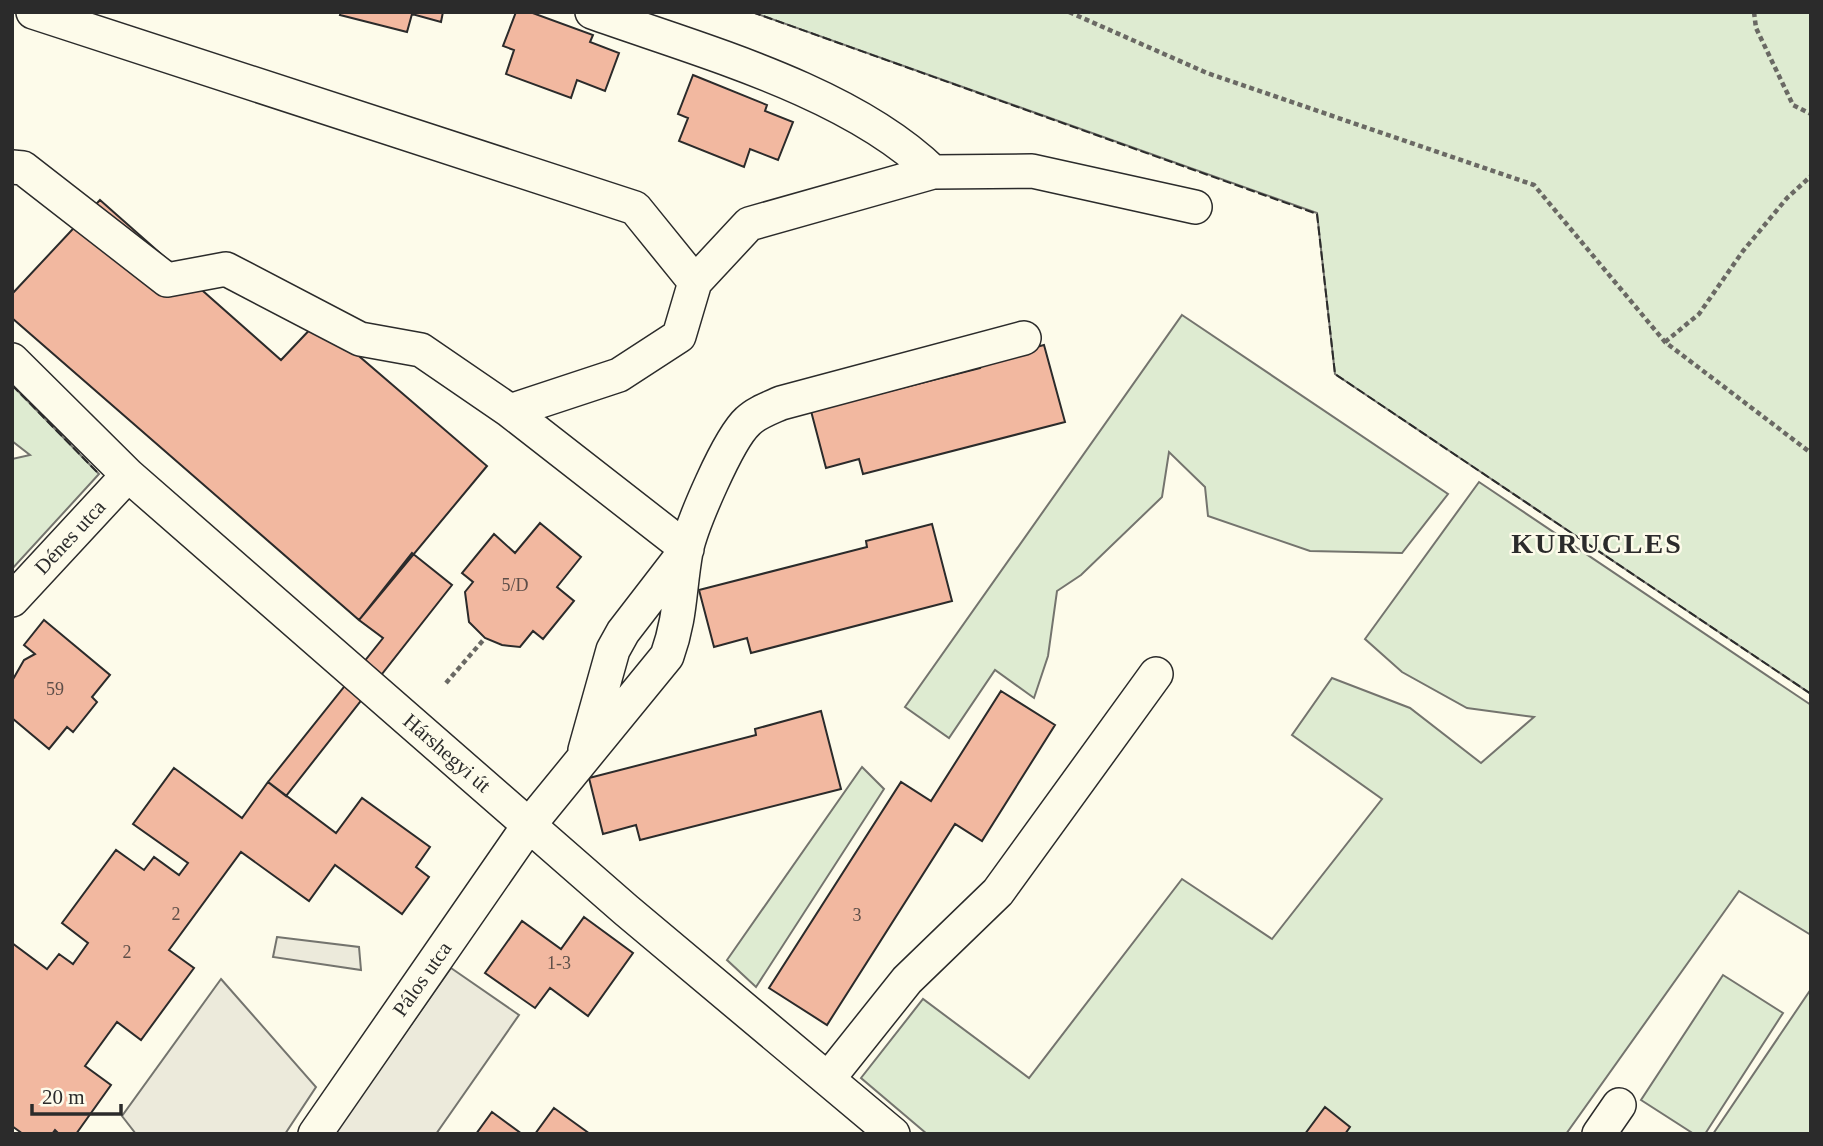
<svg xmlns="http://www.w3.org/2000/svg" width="1823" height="1146" viewBox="0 0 1823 1146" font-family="Georgia,serif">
  <rect width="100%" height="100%" fill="#fdfbea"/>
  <path fill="#deebd1" stroke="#74746e" stroke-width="2" d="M 752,12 L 1811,12 L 1811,694 L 1335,374 L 1317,213 Z
    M 1182,315 L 1448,494 L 1402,553 L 1310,551 L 1208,516 L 1205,487 L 1169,452 L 1162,497 L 1081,575 L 1057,591 L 1048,656 L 1034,698 L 995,670 L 949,738 L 905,707 Z
    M 12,385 L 99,474 L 12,569 L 12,459 L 30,455 L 12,441 Z
    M 1479,482 L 1811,705 L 1811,935 L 1739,891 L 1566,1134 L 927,1134 L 861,1078 L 923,999 L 1029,1078 L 1182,879 L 1272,939 L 1382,799 L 1292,735 L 1332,678 L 1410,708 L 1481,763 L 1534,717 L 1467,708 L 1402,672 L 1365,639 Z
    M 862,767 L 884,789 L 756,987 L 727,960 Z
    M 1723,975 L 1783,1013 L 1705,1134 L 1694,1134 L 1641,1100 Z
    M 1811,989 L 1811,1134 L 1713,1134 Z"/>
  <path fill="#eceadb" stroke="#74746e" stroke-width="2" d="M 277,937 L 359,947 L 361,970 L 273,957 Z
    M 451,968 L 519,1015 L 436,1134 L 334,1134 Z
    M 221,979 L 316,1087 L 285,1134 L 136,1134 L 122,1116 Z"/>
  <path fill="#f2b8a0" stroke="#2b2b2b" stroke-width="2" d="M 341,12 L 443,12 L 441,22 L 412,14 L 407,32 L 340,15 Z
    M 516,12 L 530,12 L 593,35 L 590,42 L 619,53 L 605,91 L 577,80 L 571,98 L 506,74 L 514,50 L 503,46 Z
    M 693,75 L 767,105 L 765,111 L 793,122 L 778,160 L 750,149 L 744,167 L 679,141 L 688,118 L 678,114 Z
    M 100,200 L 281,360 L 318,321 L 487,466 L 359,620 L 12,318 L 12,294 Z
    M 1044,345 L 1065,422 L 863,474 L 859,459 L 826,468 L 811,411 L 980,368 L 978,362 Z
    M 540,523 L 581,557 L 557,587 L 574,601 L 543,639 L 533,631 L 520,647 L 502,645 L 485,638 L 469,622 L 465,592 L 473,582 L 462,573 L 494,534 L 515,553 Z
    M 932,524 L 952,601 L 751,653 L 747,638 L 714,647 L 699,590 L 867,547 L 866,541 Z
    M 412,553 L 452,585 L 286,796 L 268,782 L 383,638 L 359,620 Z
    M 44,620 L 110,675 L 92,697 L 97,702 L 73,732 L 67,727 L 49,749 L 12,718 L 12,681 L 24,660 L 35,654 L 24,645 Z
    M 1001,691 L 1055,725 L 982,841 L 955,824 L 827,1025 L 769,988 L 901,782 L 931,801 Z
    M 821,711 L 841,789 L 640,840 L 636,825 L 603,834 L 589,778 L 756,735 L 755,729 Z
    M 174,768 L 242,818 L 268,782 L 336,833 L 362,798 L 430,847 L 416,867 L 429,877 L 402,914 L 335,865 L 309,901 L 241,852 L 169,950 L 194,968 L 141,1040 L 117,1022 L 85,1066 L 111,1085 L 76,1134 L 59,1134 L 55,1130 L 52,1134 L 23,1134 L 12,1126 L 12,943 L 47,969 L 59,954 L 73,964 L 88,943 L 62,923 L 116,850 L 144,870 L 154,857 L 179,875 L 188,863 L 133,824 Z
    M 584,917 L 633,953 L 588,1016 L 550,988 L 535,1008 L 485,973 L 522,921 L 561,949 Z
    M 1325,1107 L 1350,1127 L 1345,1134 L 1305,1134 Z
    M 554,1108 L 590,1134 L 535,1134 Z
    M 492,1112 L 522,1134 L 476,1134 Z"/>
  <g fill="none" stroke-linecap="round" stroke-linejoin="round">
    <g stroke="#2b2b2b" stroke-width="36">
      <path id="minor" d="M 592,12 C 701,51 850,91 933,172
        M 12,167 L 23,168 L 167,280 L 226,269 L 360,339 L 421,350 L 510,411 L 619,375 L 679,336 L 695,282 L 635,208 L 33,12
        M 695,282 L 749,224 L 933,172 L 1032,171 L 1195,207
        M 12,360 L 128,475 L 626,910 L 893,1134
        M 510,411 L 687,549 L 623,632 L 613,650 L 585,750
        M 12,600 L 128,475
        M 828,1079 L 907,980 L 998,892 L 1156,674
        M 315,1134 L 529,825 L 667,656 C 681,617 679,590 686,551 C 692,524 728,439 748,421 C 756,413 770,408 781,403 L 1024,338
        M 1599,1134 L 1619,1105"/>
    </g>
    <path stroke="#6a6964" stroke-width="4.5" stroke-dasharray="5 3.5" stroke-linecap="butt" d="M 1069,12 L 1207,73 L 1534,185 L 1665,342 L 1811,453
      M 1754,12 L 1756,28 L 1793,105 L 1811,114
      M 1665,342 L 1699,314 L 1743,251 L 1787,198 L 1811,176
      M 446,683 L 485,638"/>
    <use href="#minor" stroke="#fdfbea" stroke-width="33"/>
    <path stroke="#2b2b2b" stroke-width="2" stroke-dasharray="9 3.5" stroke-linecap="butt" d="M 752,12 L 1317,214 L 1335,374 L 1811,694
      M 12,385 L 99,474"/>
  </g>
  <g text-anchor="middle" stroke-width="5" stroke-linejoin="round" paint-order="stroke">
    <g font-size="18" fill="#5d4e48">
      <text x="515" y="591">5/D</text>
      <text x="55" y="695">59</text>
      <text x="176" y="920">2</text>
      <text x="857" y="921">3</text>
      <text x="127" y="958">2</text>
      <text x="559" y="969">1-3</text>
    </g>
    <g font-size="21" fill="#2b2b2b" stroke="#fdfbea">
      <text transform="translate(70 537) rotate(-47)" y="7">Dénes utca</text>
      <text transform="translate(447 753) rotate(41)" y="7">Hárshegyi út</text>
      <text transform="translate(422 979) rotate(-55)" y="7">Pálos utca</text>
    </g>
    <g font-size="28" font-weight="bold" letter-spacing="2" fill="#2b2b2b" stroke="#fdfbea">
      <text x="1597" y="553">KURUCLES</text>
    </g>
  </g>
  <rect width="1823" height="1146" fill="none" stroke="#2b2b2b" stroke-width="28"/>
  <path d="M32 1104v10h89v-10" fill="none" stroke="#2b2b2b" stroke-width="3.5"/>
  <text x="42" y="1104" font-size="21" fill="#2b2b2b" stroke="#fdfbea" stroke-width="5" paint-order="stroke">20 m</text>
</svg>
